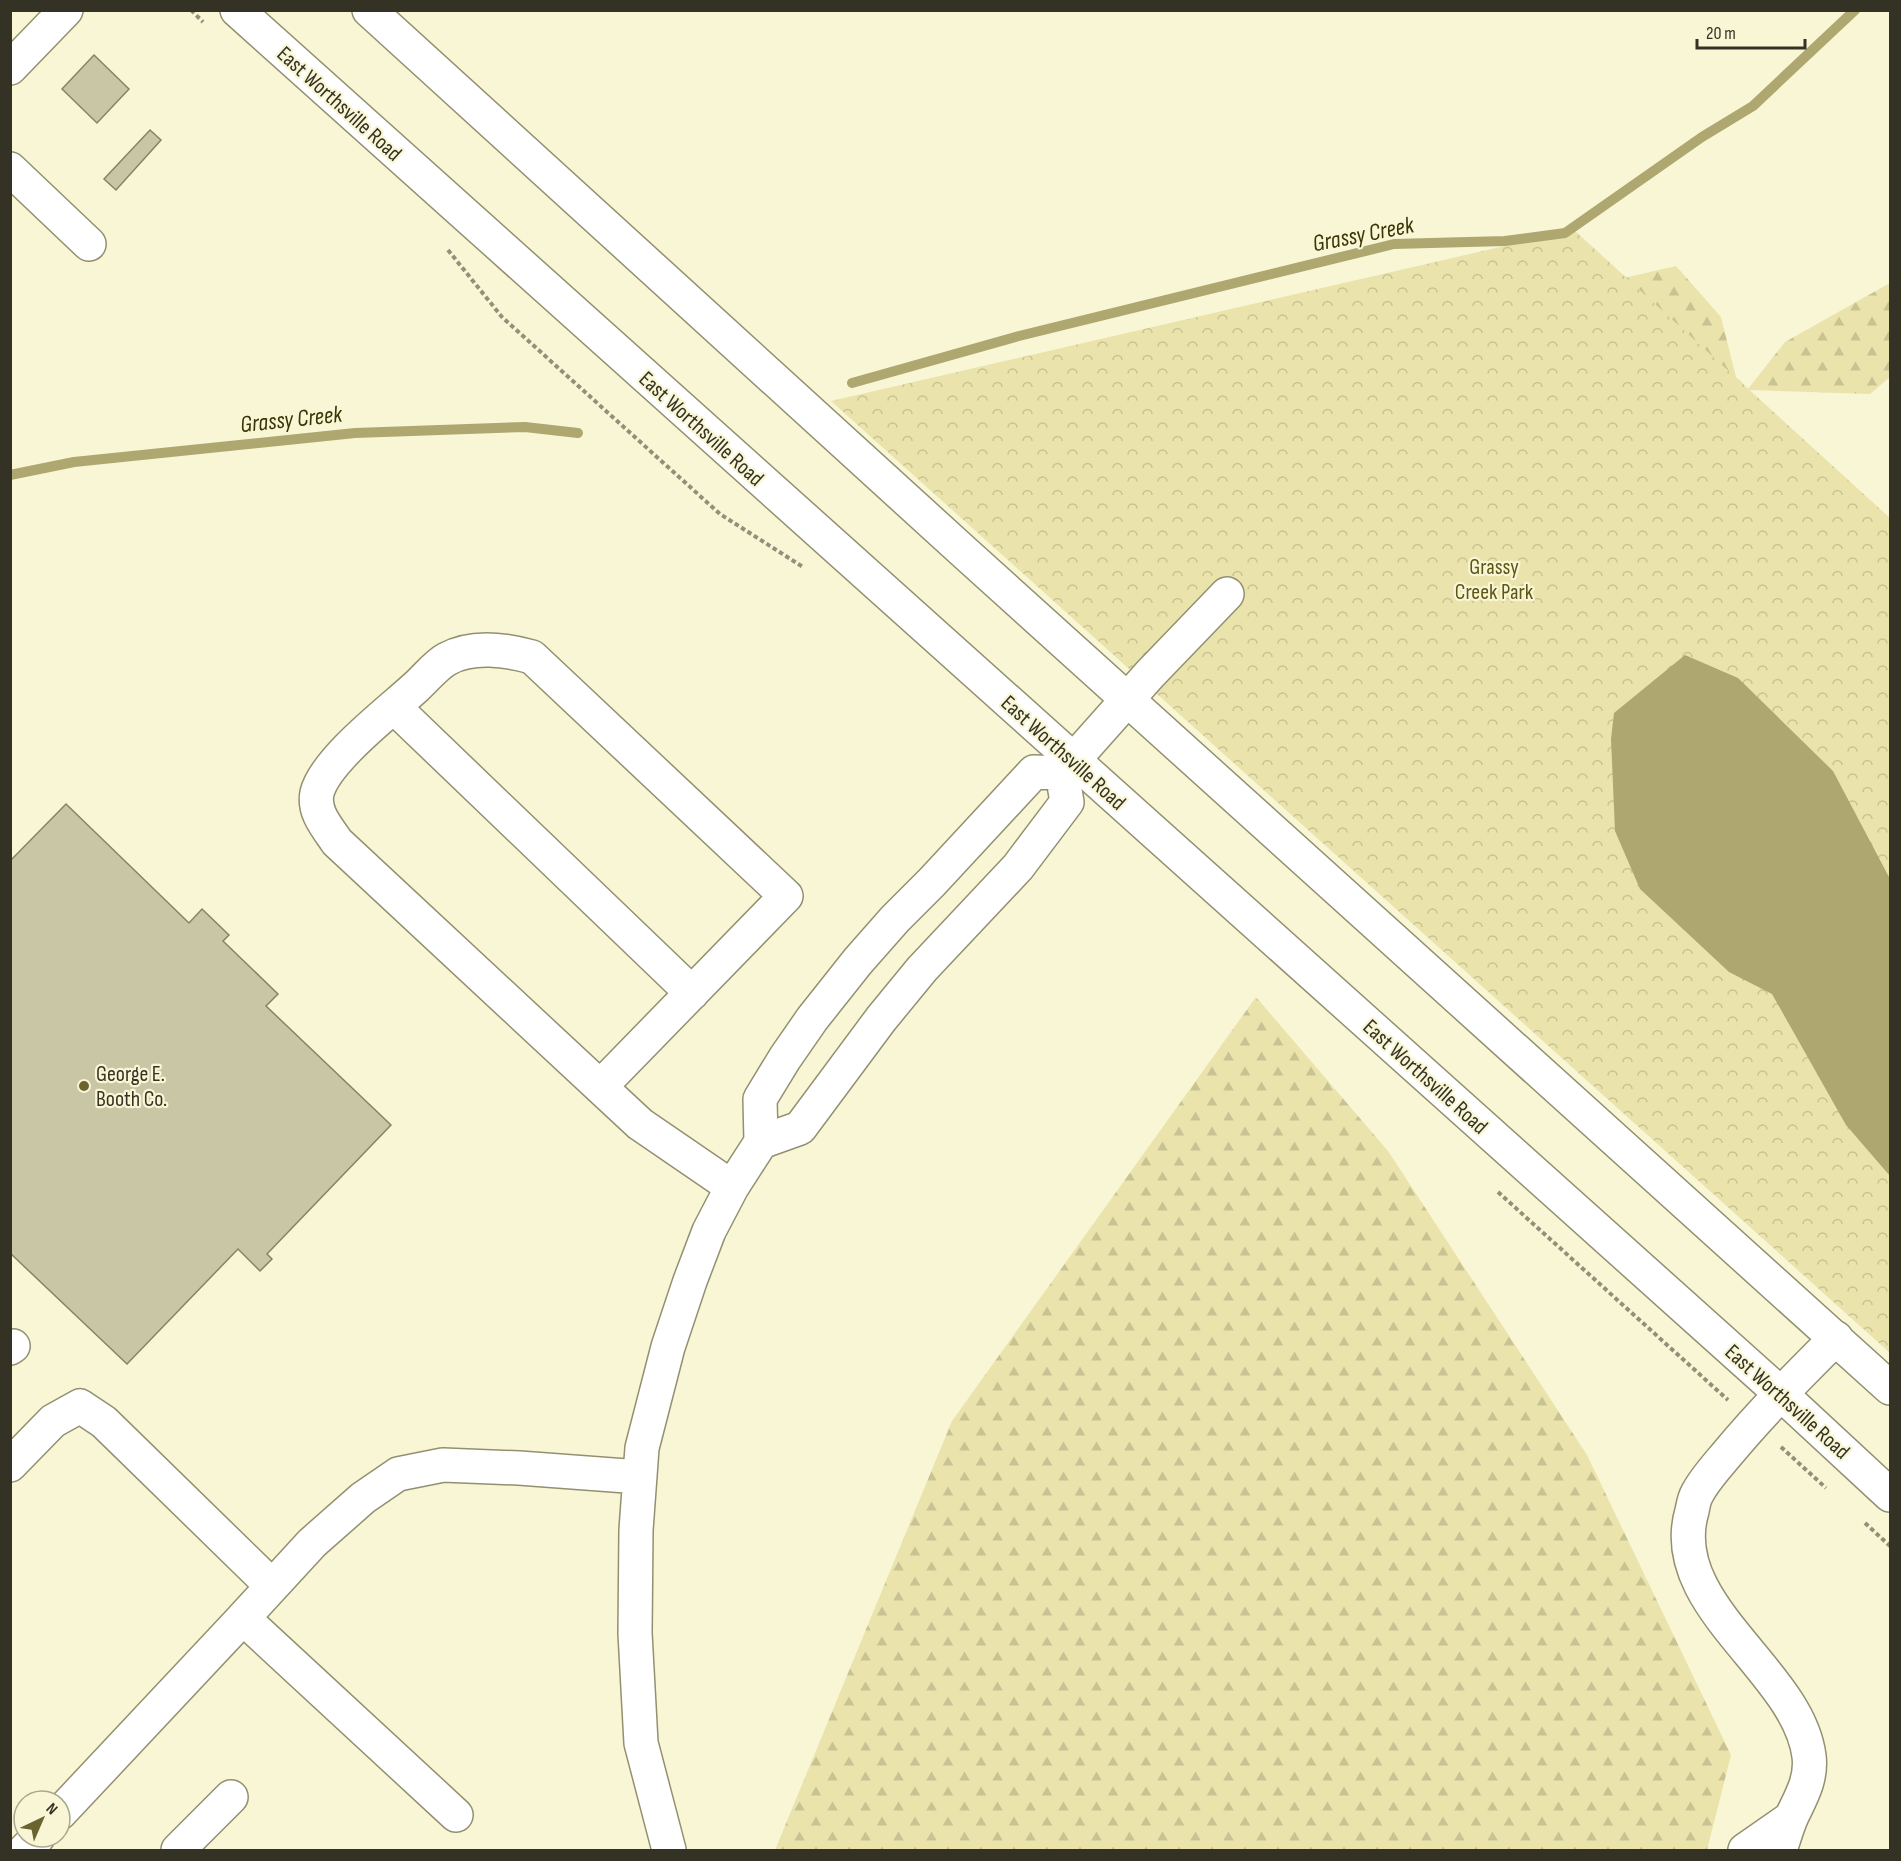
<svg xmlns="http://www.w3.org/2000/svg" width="1901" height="1861" viewBox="0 0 1901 1861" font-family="'Sofia Sans Condensed',sans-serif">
  <defs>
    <pattern id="forest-firs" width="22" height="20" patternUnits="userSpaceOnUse" patternTransform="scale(1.5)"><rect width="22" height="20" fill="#eae3ab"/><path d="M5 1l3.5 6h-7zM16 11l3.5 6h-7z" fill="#c9c393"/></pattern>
    <pattern id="park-crowns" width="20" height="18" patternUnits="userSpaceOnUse" patternTransform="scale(1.5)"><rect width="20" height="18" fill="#eae3ab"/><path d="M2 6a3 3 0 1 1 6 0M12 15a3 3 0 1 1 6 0" fill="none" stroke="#c9c393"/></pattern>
  </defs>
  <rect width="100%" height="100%" fill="#f9f6d5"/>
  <path fill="url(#forest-firs)" d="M 1676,266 L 1721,317 L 1736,377 L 1748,389 L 1785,342 L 1890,283 L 1890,377 L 1870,394 L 1749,390 L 1624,278 Z
    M 1256,997 L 1388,1151 L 1587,1455 L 1731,1755 L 1707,1850 L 775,1850 L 952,1421 Z"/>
  <path fill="url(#park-crowns)" d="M 1574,230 L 1890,518 L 1890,1353 L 831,401 Z"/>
  <path fill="#aea770" d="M 1685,655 L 1738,678 L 1833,771 L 1890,879 L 1890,1176 L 1846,1125 L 1772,994 L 1729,972 L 1640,889 L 1615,831 L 1611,739 L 1614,713 Z"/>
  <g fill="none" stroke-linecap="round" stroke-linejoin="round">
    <path stroke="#aea770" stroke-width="10" d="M 852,383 L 1019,336 L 1394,244 L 1505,241 L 1565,233 L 1702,137 L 1753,106 L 1855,10
      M 10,475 L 74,462 L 355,433 L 525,427 L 578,433"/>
  </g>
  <path fill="#c9c6a6" stroke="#878366" stroke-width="1.5" d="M 94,55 L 129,89 L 97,123 L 62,89 Z
    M 150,130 L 161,140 L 116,190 L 104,179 Z
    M 66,804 L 189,923 L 202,909 L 229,935 L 223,941 L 278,994 L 266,1006 L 391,1125 L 267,1254 L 272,1259 L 260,1271 L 238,1249 L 127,1364 L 10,1253 L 10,861 Z"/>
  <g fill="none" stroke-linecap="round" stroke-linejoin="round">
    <g stroke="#939072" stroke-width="36">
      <path id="minor" d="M 10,68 L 66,10
        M 10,169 L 89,244
        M 394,707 L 692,993
        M 1062,773 L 1067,802 L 1018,867 L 922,969 L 881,1019 L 800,1128 L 761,1142 L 760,1099 L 785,1058 L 812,1019 L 858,961 L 895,919 L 932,882 L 1034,772 L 1062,773 L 1150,674 L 1227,594
        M 600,1087 L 786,896 L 532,657 C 507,650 472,645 447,659 C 436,665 426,678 416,687 C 391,710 325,760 317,793 C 313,812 327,827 337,842 L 640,1124 L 732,1187
        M 10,1348 L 13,1346
        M 10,1465 L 53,1421 L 80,1406 L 104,1422 L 272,1586
        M 243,1618 L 312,1543 L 363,1498 L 398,1474 L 443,1465 L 519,1468 L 640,1477
        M 60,1813 L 243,1618 L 456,1815
        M 25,1850 L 38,1837
        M 178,1850 L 231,1797
        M 669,1850 L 641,1743 L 635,1633 L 636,1530 L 642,1448 L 668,1347 L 690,1281 L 709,1231 L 732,1187 L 761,1142
        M 1745,1850 L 1791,1818
        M 1780,1850 C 1784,1839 1787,1827 1792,1816 C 1801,1797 1812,1779 1809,1756 C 1798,1670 1664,1605 1692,1511 C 1693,1506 1694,1499 1697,1494 C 1704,1480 1717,1466 1727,1454 C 1761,1413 1798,1376 1836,1338"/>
    </g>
    <g stroke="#939072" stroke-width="36">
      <path id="major" d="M 237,10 L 1781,1394 L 1890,1495
        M 369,10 L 964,552 L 1890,1388"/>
    </g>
    <path stroke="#92907a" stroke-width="4" stroke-dasharray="4.5 3" stroke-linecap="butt" d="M 191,10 L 203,22
      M 448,250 L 502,317 L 720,514 L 803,567
      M 1498,1192 L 1728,1400
      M 1781,1447 L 1826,1488
      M 1865,1523 L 1890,1546"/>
    <use href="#minor" stroke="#fff" stroke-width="33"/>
    <use href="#major" stroke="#fff" stroke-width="33"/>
  </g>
  <circle fill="#6b6431" stroke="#f9f6d5" stroke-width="2" cx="84" cy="1086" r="6"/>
  <g text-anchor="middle" stroke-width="4.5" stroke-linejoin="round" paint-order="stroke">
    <g font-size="22" fill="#333225" stroke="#f9f6d5">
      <text transform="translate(340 103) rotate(42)" y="8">East Worthsville Road</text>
      <text transform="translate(702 428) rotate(42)" y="8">East Worthsville Road</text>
      <text transform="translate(1064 752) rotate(42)" y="8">East Worthsville Road</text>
      <text transform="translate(1426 1076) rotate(42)" y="8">East Worthsville Road</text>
      <text transform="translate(1788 1401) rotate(42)" y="8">East Worthsville Road</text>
    </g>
    <g font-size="22" fill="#5e5615" stroke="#f9f6d5">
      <text x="1494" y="574">Grassy<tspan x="1494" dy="25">Creek Park</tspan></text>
    </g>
    <g font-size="22" fill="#333225" stroke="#f9f6d5" text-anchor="start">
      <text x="96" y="1081">George E.<tspan x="96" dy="25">Booth Co.</tspan></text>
    </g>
    <g font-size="24" font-style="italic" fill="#3a3406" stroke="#f9f6d5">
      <text transform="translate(1363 234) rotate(-11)" y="8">Grassy Creek</text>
      <text transform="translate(291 419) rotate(-6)" y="8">Grassy Creek</text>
    </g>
  </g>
  <rect width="1901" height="1861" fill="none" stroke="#333225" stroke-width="24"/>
  <g transform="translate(42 1819) rotate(44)"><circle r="28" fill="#f9f6d5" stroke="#aaa88f" stroke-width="1.5"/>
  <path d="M0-4.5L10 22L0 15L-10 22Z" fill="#6b6431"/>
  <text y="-9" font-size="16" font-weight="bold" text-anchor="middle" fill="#333225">N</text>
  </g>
  <path d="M1697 39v9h108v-9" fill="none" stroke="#333225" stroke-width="3"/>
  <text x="1706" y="39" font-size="18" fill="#333225" stroke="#f9f6d5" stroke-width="4.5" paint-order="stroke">20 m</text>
</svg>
